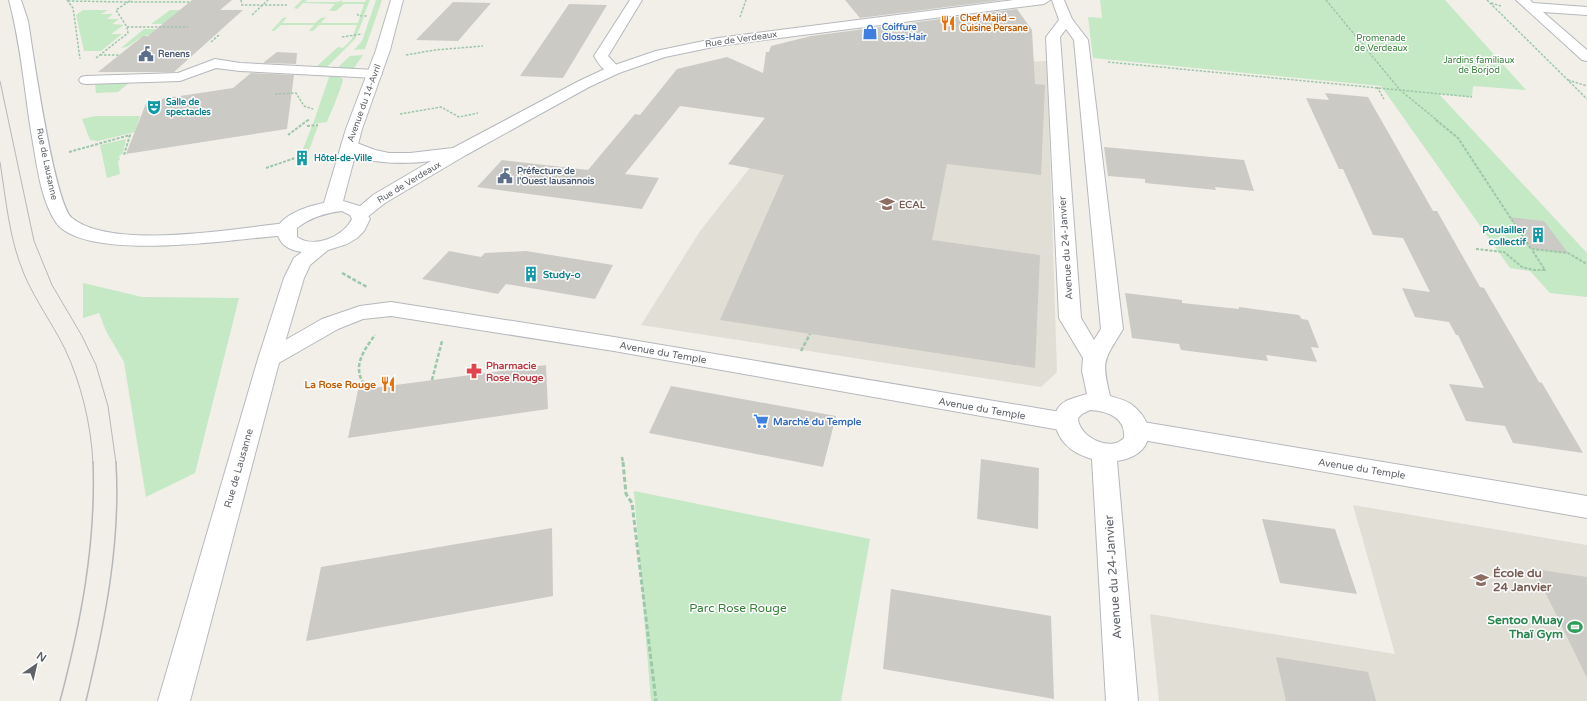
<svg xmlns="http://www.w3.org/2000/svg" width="1587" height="701" viewBox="0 0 1587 701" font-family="'Varela Round',sans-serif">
  <rect width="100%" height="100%" fill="#f1efe8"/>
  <path fill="#e1ded6" d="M 1047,61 L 1057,372 L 1041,387 L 641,325 L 700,231 L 828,69 Z
    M 1353,505 L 1587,545 L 1587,701 L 1159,701 L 1150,614 L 1395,654 Z"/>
  <path fill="#c5e8c5" d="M 302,0 L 307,0 L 305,2 L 337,2 L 343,0 L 341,2 L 365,2 L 366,0 L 370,0 L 364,15 L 360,16 L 364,4 L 344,4 L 336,11 L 329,11 L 335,4 L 303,3 L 297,9 L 294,8 Z
    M 376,0 L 382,0 L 365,49 L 354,50 L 362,41 Z
    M 1100,0 L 1445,0 L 1526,90 L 1473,86 L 1472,97 L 1439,94 L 1587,253 L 1587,297 L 1550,293 L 1530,271 L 1510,268 L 1381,86 L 1093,58 L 1088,17 L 1102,18 Z
    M 83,10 L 108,10 L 101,14 L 113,14 L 107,19 L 119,19 L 112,24 L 124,25 L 111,34 L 122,34 L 101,51 L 84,51 L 76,15 Z
    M 170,10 L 180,10 L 192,24 L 151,24 Z
    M 287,17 L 282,23 L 315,23 L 321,18 L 326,17 L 321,23 L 358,23 L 360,17 L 364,17 L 355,39 L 327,67 L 317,66 L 338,47 L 343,48 L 352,39 L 357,25 L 319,25 L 313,31 L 309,31 L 314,25 L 281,25 L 274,31 L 271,31 L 283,18 Z
    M 144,29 L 175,29 C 159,42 154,31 142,37 C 133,41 131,47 121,48 Z
    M 363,55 L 354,68 L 337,68 L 350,56 Z
    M 330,74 L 336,75 L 343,79 C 343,84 330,115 327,122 L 313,124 Z
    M 130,82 L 118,92 L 96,93 L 95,83 Z
    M 96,116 L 140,116 L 135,132 L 98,141 L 90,140 L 82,119 Z
    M 312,126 L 318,126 L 308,153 L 301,154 Z
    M 126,139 L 123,153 L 119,156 L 120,160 L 118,161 L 120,174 L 107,178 L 100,145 Z
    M 83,283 L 142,297 L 239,298 L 195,473 L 146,497 L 124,362 L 106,331 L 99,313 L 83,318 Z
    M 634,491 L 870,539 L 841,701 L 651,701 Z"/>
  <path fill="#cccac5" d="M 192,0 L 232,0 L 220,10 L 243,10 L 174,72 L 98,72 L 143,36 L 148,36 Z
    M 845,0 L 1002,0 L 860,18 Z
    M 453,2 L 491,3 L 458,41 L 416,40 Z
    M 569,4 L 607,5 L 563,78 L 520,76 Z
    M 1017,9 L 1032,30 L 1035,84 L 1045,85 L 1041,175 L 947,164 L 932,240 L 1040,255 L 1035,368 L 720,320 L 784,175 L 728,164 L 765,118 L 680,106 L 625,174 L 659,178 L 642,209 L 477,187 L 502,160 L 588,170 L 635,114 L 640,115 L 677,69 L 727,57 L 763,73 L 766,52 L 769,52 L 771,46 L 811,36 Z
    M 277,52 L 297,53 L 296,64 L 263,63 Z
    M 251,73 L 294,75 L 287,129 L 126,154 L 147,101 L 233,88 Z
    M 1325,93 L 1368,97 L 1433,211 L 1437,211 L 1480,287 L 1484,288 L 1539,382 L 1542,383 L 1583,453 L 1513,443 L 1505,426 L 1466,421 L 1449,384 L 1484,388 L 1458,335 L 1456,335 L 1449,322 L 1415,317 L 1402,288 L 1430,292 L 1403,238 L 1373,235 L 1343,169 L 1339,169 L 1306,98 L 1329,100 Z
    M 1104,147 L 1244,160 L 1254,191 L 1215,187 L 1216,190 L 1145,183 L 1145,179 L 1108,176 Z
    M 1509,217 L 1544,221 L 1568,253 L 1531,249 Z
    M 449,251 L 481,257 L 485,253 L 526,251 L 613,265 L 595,299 L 506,284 L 498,294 L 422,279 Z
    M 1125,293 L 1182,300 L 1182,303 L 1239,309 L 1239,307 L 1299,315 L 1302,319 L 1308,320 L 1319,348 L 1311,347 L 1317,362 L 1266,355 L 1268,361 L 1181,350 L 1179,344 L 1132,338 Z
    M 546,365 L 548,409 L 348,438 L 358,390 Z
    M 671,386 L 836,416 L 823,467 L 649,433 Z
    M 981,459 L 1039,468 L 1038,529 L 977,519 Z
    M 1262,519 L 1335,529 L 1357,594 L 1280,583 Z
    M 552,528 L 553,596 L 306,641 L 321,567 Z
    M 1534,569 L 1587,577 L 1587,678 Z
    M 891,589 L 1051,616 L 1054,699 L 883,669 Z
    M 1276,657 L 1368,672 L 1376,701 L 1286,701 Z"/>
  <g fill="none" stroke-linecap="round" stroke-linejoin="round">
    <g stroke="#b5b8bc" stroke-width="2">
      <path id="minor" d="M 630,0 L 642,0 L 608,56 L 621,70 L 619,73 C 606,76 600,66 594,56 Z
        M 1516,0 L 1530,0 L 1533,3 L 1587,7 L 1587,15 L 1543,12 L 1587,50 L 1587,61 L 1582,60 Z
        M 215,59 L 240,63 L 375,70 L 380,71 L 382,74 L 380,77 L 375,78 L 240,71 L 216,68 L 180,81 L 86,84 L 81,83 L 79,80 L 81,77 L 86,76 L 178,73 Z
        M 391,302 L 614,337 L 1066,413 L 1074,416 L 1078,422 L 1074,428 L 1066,431 L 614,351 L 391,316 L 363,319 L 338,329 L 277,364 L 269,367 L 261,364 L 258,359 L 261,354 L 322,319 L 360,306 Z
        M 1137,421 L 1587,496 L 1587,518 L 1137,439 L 1128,436 L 1125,430 L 1128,424 Z"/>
    </g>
    <g stroke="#b5b8bc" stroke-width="2">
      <path id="tertiary" d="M 9,0 L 21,0 L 28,21 C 33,52 54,203 72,218 C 113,251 236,228 287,223 L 294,225 L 296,229 L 294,233 C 278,237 261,237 246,239 C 207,243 78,259 55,221 C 42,200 38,173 34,149 C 25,100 22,48 9,0 Z
        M 1014,0 L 1050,0 L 1044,4 L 718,46 L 665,57 L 619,73 L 589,87 L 466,155 L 385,203 L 366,218 L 360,220 L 354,218 L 351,214 L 373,195 L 431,161 C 409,164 355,166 341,145 L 343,141 L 349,140 L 375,150 L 389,153 L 410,153 L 453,148 L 579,81 L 609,67 L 656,51 L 718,38 Z
        M 1052,0 L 1064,0 L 1072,19 L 1088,40 L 1123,329 C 1104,361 1101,359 1110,396 C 1117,398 1125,400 1131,404 C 1159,425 1153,456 1117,461 L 1138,701 L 1106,701 L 1092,459 C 1085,457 1078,454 1072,450 C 1057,439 1045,413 1066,401 C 1072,398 1080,396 1087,394 L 1082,371 L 1083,358 L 1059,318 L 1046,37 L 1059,20 ZM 1066,29 L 1074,40 L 1101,329 L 1094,340 L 1081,318 L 1060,37 ZM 1090,410 C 1108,411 1126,418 1124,438 C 1110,453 1078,436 1078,418 L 1082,414 Z"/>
    </g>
    <g stroke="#b6babf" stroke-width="2">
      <path id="secondary" d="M 391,0 L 403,0 L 390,50 L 362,129 L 343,201 L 363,207 L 370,219 L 364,231 L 357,238 L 347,244 L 328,250 L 310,265 L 304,278 L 280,359 L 190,701 L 158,701 L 258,359 L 284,278 L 294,258 L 302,252 C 292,250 284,248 279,238 C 268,218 311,205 324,203 L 346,129 L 376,50 ZM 342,211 L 350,215 L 352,219 C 343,237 314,249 297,237 L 297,228 C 311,217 325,213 342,211 Z"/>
    </g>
    <path stroke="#9cc7a9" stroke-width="1.5" stroke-dasharray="2.5 1.5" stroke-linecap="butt" d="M 67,0 L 73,8 L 80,59
      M 241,0 L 242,5 L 287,5
      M 1326,0 L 1400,90 L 1438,121
      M 1487,0 L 1587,99
      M 68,1 L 128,2 L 132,0
      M 1491,3 L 1501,6
      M 357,14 L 359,16 L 368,16
      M 252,15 L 268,0
      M 740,17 L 746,0
      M 127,27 L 188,27
      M 342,37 L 362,34
      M 211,42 L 220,34
      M 100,55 L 119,55
      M 406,55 L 435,50 L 483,46
      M 96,58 L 128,33 L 127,27 L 116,10 L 128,2 L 189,2
      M 1108,62 L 1472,97
      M 1568,80 L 1587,86
      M 1377,87 L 1384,99
      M 275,94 L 296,93 L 304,106 L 313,109
      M 400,114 L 441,107 L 459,117 L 478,113
      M 307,121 L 310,119"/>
    <path stroke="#9cc7a9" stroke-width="2" stroke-dasharray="3 1.5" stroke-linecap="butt" d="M 1436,120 L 1458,138 L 1531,249 L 1568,253 L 1587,264
      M 307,126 L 318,125
      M 288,135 L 308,120
      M 69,152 L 130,135 L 124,155
      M 266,168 L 295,158
      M 1476,249 L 1504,252 L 1522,267 L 1533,270 L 1545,270 L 1532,250"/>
    <path stroke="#9cc7a9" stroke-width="2.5" stroke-dasharray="4 2" stroke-linecap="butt" d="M 342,273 L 367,287
      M 801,351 L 810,334
      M 432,380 L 442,341
      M 364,384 C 352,366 364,350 375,335
      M 622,457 L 623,463"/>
    <path stroke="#9cc7a9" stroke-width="3" stroke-dasharray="5 2.5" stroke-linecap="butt" d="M 623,462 L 626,494 L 632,503 L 656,701"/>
    <use href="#minor" fill="#fff" fill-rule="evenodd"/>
    <use href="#tertiary" fill="#fff" fill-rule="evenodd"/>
    <use href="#secondary" fill="#fff" fill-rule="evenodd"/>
    <path stroke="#b6b7b8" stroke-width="1" d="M 0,81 L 34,241 L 52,285 L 82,336 L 96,365 L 108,406 L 116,463
      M 0,162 C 6,199 9,239 24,274 C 35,300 52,323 65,349 C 81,383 91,424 93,463"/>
    <path stroke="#b6b7b8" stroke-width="1.5" d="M 60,701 C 81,622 96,544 93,462
      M 86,701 C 105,622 121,543 116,462"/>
  </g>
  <defs>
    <g id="restaurant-bare" transform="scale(1.2)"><path d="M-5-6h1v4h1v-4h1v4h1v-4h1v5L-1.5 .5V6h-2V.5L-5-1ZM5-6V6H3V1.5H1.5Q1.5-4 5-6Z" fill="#e8710a" stroke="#fff" stroke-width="2.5" paint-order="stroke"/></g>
    <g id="shop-bare" transform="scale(1.2)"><path d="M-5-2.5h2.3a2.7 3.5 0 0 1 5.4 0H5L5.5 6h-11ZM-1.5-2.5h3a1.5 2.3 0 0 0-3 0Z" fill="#3f7fe0" stroke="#fff" stroke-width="2.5" paint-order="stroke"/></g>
    <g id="civic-bare" transform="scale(1.2)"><path d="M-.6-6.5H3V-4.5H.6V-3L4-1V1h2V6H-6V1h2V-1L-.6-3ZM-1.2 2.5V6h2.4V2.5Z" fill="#5c6f8a" stroke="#fff" stroke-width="2.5" paint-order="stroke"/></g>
    <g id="theatre-bare" transform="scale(1.2)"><path d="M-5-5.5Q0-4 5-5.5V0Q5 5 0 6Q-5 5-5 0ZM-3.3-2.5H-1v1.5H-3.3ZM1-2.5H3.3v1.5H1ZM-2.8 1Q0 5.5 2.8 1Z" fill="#0f9aa8" stroke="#fff" stroke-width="2.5" paint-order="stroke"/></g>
    <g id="building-bare" transform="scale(1.2)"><path d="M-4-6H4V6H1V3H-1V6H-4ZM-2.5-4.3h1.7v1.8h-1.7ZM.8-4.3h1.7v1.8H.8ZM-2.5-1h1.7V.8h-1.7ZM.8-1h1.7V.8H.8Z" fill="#0f9aa8" stroke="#fff" stroke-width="2.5" paint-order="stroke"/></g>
    <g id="university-bare" transform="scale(1.2)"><path d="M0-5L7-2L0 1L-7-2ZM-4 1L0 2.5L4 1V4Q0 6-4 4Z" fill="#8d6e63" stroke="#fff" stroke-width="2.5" paint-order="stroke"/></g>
    <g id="pharmacy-bare" transform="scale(1.2)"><path d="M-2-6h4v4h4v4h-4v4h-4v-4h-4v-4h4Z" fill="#e0444e" stroke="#fff" stroke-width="2.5" paint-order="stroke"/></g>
    <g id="supermarket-bare" transform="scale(1.2)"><path d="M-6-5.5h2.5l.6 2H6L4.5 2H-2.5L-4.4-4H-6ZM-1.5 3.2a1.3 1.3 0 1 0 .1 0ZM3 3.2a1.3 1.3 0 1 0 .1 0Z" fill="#3f7fe0" stroke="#fff" stroke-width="2.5" paint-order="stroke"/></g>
    <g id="school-bare" transform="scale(1.2)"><path d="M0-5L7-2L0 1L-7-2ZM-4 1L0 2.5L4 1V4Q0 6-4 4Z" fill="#8d6e63" stroke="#fff" stroke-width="2.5" paint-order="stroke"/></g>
    <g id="stadium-bare" transform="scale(1.2)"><path d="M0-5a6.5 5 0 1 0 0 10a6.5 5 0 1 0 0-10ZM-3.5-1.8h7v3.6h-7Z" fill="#2e9e5b" stroke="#fff" stroke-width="2.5" paint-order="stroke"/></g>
  </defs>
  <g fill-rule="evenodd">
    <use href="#restaurant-bare" x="948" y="23"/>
    <use href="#shop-bare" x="870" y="32"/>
    <use href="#civic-bare" x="146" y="54"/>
    <use href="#theatre-bare" x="154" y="107"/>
    <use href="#building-bare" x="302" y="158"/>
    <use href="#civic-bare" x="505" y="176"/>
    <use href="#university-bare" x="887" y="204"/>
    <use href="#building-bare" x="1538" y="235"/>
    <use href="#building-bare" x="531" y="274"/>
    <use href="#pharmacy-bare" x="474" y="371"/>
    <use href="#restaurant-bare" x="388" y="384"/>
    <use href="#supermarket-bare" x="761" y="421"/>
    <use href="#school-bare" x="1481" y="580"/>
    <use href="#stadium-bare" x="1575" y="627"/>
  </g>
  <g text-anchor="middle" stroke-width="3" stroke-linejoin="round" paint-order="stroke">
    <g font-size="9" font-weight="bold" fill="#c56008" stroke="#fff" text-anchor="start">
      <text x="960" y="21">Chef Majid –<tspan x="960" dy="10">Cuisine Persane</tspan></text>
    </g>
    <g font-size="9" font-weight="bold" fill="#366cbe" stroke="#fff" text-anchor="start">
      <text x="882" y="30">Coiffure<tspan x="882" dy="10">Gloss-Hair</tspan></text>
    </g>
    <g font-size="9" fill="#348238" stroke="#fff">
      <text x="1381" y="41">Promenade<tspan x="1381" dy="10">de Verdeaux</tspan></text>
      <text x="1479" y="63">Jardins familiaux<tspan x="1479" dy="10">de Borjod</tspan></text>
    </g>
    <g font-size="9" fill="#5f6368" stroke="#fff">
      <text transform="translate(741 39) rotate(-8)" y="3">Rue de Verdeaux</text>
      <text transform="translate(364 103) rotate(-70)" y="3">Avenue du 14-Avril</text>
      <text transform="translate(47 164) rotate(78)" y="3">Rue de Lausanne</text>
      <text transform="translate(409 182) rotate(-31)" y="3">Rue de Verdeaux</text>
    </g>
    <g font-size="9" font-weight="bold" fill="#4e5e75" stroke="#fff" text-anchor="start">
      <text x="158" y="57">Renens</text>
      <text x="517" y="174">Préfecture de<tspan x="517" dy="10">l'Ouest lausannois</tspan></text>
    </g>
    <g font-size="9" font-weight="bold" fill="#0d838f" stroke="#fff" text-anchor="start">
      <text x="166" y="105">Salle de<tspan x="166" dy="10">spectacles</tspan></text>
      <text x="314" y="161">Hôtel-de-Ville</text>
    </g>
    <g font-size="10" font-weight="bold" fill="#785e54" stroke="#fff" text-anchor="start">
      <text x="899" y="208">ECAL</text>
    </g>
    <g font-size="10" font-weight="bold" fill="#0d838f" stroke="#fff" text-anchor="end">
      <text x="1526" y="233">Poulailler<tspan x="1526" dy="12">collectif</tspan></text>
      <text x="543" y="278" text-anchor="start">Study-o</text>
    </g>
    <g font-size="10" fill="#5f6368" stroke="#fff">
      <text transform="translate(1065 248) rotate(-94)" y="4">Avenue du 24-Janvier</text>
      <text transform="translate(663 352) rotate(10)" y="4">Avenue du Temple</text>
      <text transform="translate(982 408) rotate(10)" y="4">Avenue du Temple</text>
      <text transform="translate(238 468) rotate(-74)" y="4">Rue de Lausanne</text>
      <text transform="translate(1362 468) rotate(9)" y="4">Avenue du Temple</text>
    </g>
    <g font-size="10" font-weight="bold" fill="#be3a42" stroke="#fff" text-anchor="start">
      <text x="486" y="369">Pharmacie<tspan x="486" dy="12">Rose Rouge</tspan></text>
    </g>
    <g font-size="10" font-weight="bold" fill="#c56008" stroke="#fff" text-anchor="end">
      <text x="376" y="388">La Rose Rouge</text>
    </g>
    <g font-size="10" font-weight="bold" fill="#366cbe" stroke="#fff" text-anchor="start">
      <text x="773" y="425">Marché du Temple</text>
    </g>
    <g font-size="12" font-weight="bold" fill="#785e54" stroke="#fff" text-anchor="start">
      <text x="1493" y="577">École du<tspan x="1493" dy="14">24 Janvier</tspan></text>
    </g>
    <g font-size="12" fill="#5f6368" stroke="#fff">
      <text transform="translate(1113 577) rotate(-94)" y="4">Avenue du 24-Janvier</text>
    </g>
    <g font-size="12" fill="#348238" stroke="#fff">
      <text x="738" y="612">Parc Rose Rouge</text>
    </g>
    <g font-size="12" font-weight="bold" fill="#27864d" stroke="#fff" text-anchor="end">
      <text x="1563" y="624">Sentoo Muay<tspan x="1563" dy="14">Thaï Gym</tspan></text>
    </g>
  </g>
  <g transform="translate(36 665) rotate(34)" stroke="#ffffff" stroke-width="3" paint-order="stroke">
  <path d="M0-3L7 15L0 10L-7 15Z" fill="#5f6368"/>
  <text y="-6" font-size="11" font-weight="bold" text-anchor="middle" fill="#5f6368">N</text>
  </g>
</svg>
